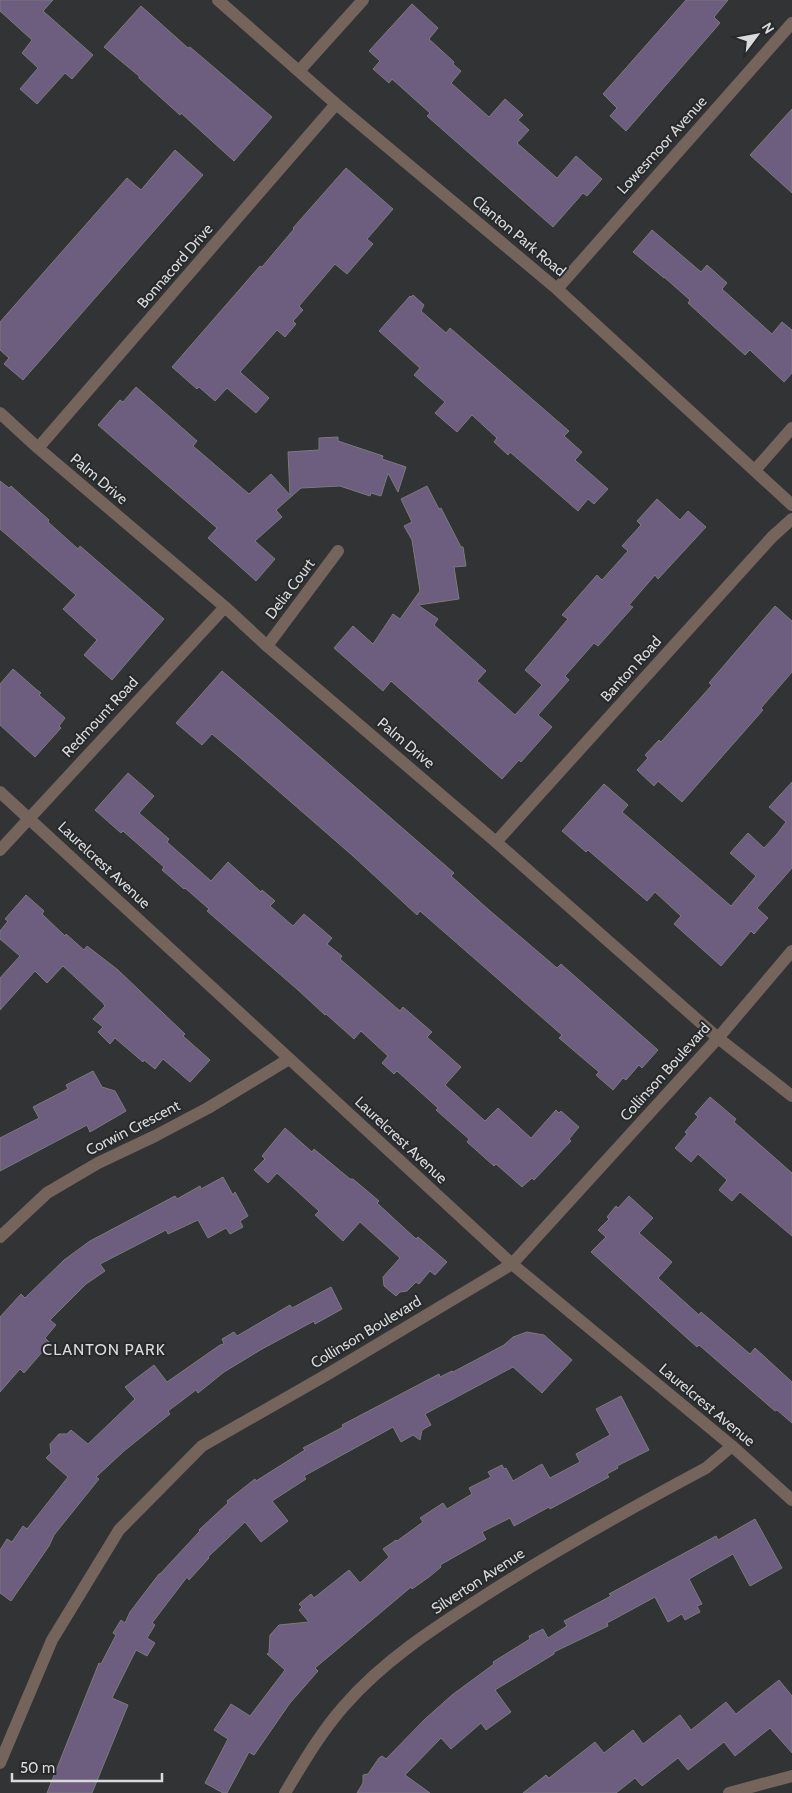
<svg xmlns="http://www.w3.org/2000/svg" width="792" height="1793" viewBox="0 0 792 1793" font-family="Cabin,sans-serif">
  <rect width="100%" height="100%" fill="#313335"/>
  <path fill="#6d5d7e" stroke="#7b7a7d" d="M 0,0 L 53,0 L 43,11 L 93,55 L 72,79 L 65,73 L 37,104 L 20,89 L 38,68 L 22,53 L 32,40 L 0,11 Z
    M 686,0 L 728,0 L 714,17 L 720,23 L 626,131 L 610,116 L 617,108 L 603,94 Z
    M 412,4 L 438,28 L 429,39 L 454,62 L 453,64 L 461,71 L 451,83 L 489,117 L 505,99 L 523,115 L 518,120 L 529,130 L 517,143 L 557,178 L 576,156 L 602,179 L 587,196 L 583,193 L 553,227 L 427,116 L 430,113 L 392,79 L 389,83 L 373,69 L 380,61 L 369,51 Z
    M 141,6 L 188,48 L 190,47 L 272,117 L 234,161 L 181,113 L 180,115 L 139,78 L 139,76 L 104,47 Z
    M 792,109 L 792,193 L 750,155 Z
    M 175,150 L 203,175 L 23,380 L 4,364 L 9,358 L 0,350 L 0,322 L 127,178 L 141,190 Z
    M 346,168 L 393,209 L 367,239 L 373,244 L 347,274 L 335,264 L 299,306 L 303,310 L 293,321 L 296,324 L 285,337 L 277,330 L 240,372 L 269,398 L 256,413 L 227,388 L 215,401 L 199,387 L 197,389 L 172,367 L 260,266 L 262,267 L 294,229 L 293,228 Z
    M 652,230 L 701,272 L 707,265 L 727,283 L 722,289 L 772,334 L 782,322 L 792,330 L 792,373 L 784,382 L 750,350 L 745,355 L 688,303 L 690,300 L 664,277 L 664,278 L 633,252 Z
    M 413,295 L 424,305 L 421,311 L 446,333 L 450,328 L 569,431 L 564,436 L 582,452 L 575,460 L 608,489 L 594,504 L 588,499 L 578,511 L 510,452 L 508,455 L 494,442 L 497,438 L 472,415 L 457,432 L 435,413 L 445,402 L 414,375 L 420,368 L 379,331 L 410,296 L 411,297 Z
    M 136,387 L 197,441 L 193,446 L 249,494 L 271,474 L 290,495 L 288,452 L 319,450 L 319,438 L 338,437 L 338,441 L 383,456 L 382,459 L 406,467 L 398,492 L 388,473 L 381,496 L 371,493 L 370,496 L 340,486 L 301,488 L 276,510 L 282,517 L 255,541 L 275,559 L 256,581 L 208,538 L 217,528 L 98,425 L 120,400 L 123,402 Z
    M 0,481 L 9,488 L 11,486 L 49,520 L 48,522 L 78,549 L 80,546 L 164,619 L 112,680 L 84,655 L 97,640 L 63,609 L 76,595 L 0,529 Z
    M 427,486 L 439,509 L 441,508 L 461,547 L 463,547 L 466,566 L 454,567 L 459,599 L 418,605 L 438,619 L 434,625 L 486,671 L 477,681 L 515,715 L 542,685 L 525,670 L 568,619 L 562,615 L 597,575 L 602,580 L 628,551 L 622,546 L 641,525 L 637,521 L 657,499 L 680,520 L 688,511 L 706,527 L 658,579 L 655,575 L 629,605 L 633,607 L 598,646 L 594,643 L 565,676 L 569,680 L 538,715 L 552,727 L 521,762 L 519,760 L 502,779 L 391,681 L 383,691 L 334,648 L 353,626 L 373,644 L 393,614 L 400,619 L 420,591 L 412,540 L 404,526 L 412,522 L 401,499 Z
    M 775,606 L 792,621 L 792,672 L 761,708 L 763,710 L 682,802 L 658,781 L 654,786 L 637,770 L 648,758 L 645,755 L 659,740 L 661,742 L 712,685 L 709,683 Z
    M 13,669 L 37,690 L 41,693 L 39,695 L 65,718 L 59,726 L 61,728 L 35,757 L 0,725 L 0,684 Z
    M 222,671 L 454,873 L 451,876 L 489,910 L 557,968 L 561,964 L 658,1050 L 642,1068 L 639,1065 L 626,1080 L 623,1078 L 613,1090 L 596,1075 L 599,1072 L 559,1038 L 562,1035 L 420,911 L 417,915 L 353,856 L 237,755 L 212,734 L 202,745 L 176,723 Z
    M 128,773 L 154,796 L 139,813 L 169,839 L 167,842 L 211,881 L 228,862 L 261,892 L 262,890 L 275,901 L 270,906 L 293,926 L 304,914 L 332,938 L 327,944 L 342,956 L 340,959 L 400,1011 L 403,1007 L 432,1032 L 427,1037 L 461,1067 L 445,1085 L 485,1121 L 498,1108 L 531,1138 L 556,1110 L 559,1113 L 561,1111 L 579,1127 L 569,1139 L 571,1141 L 534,1180 L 532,1178 L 522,1187 L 496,1164 L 494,1166 L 467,1142 L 469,1139 L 436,1110 L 438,1108 L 397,1071 L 394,1074 L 382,1063 L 388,1056 L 361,1031 L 354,1039 L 326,1014 L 325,1015 L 298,990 L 207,911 L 209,909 L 185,888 L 184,889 L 162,870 L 164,867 L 123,831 L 121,833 L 95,810 Z
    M 792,782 L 792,868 L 757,908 L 768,918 L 754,934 L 751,931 L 721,966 L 674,924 L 681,916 L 655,892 L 647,901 L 588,850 L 586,852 L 562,831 L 604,784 L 628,805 L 622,812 L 731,906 L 756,876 L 730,853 L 748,833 L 764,848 L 777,834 L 786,822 L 769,807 Z
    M 26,895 L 44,911 L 42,914 L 65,936 L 66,934 L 84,950 L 87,946 L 118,970 L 185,1034 L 183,1036 L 210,1060 L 190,1082 L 163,1059 L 155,1069 L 144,1060 L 143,1062 L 115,1038 L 110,1044 L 98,1032 L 103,1027 L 93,1019 L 105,1006 L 103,1003 L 63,966 L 47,983 L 35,971 L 0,1010 L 0,978 L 20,956 L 0,939 L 0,931 L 8,921 L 5,919 Z
    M 93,1071 L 102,1087 L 115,1091 L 126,1111 L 90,1132 L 87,1125 L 0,1171 L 0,1138 L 39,1118 L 33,1107 L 68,1089 L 66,1085 Z
    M 710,1097 L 736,1119 L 734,1122 L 792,1173 L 792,1236 L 740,1192 L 732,1201 L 719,1190 L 727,1180 L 698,1154 L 691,1162 L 675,1148 L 687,1134 L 685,1132 L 698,1117 L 695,1114 Z
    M 285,1128 L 312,1152 L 314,1149 L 350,1179 L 353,1179 L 379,1201 L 377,1203 L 416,1239 L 418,1237 L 447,1262 L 435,1275 L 430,1271 L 419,1284 L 416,1282 L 407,1291 L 400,1292 L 396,1296 L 384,1286 L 383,1277 L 400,1258 L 360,1222 L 343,1241 L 315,1215 L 319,1211 L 277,1173 L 268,1183 L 254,1170 L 265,1159 L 262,1156 Z
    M 223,1177 L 233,1195 L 235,1192 L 248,1216 L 240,1221 L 243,1227 L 230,1234 L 226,1228 L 208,1238 L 198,1220 L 168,1234 L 166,1230 L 100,1264 L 105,1271 L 86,1284 L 50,1320 L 56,1325 L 45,1338 L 50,1343 L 24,1373 L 20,1369 L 0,1392 L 0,1317 L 21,1294 L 25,1298 L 64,1260 L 90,1241 L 175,1196 L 177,1199 L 200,1186 L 201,1189 Z
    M 629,1196 L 653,1218 L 639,1233 L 672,1262 L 658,1278 L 699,1315 L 701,1312 L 750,1354 L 755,1348 L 792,1382 L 792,1423 L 777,1410 L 775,1411 L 699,1345 L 697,1347 L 591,1252 L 606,1237 L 598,1230 L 609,1219 L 607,1217 L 616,1206 L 618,1208 Z
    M 331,1287 L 342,1309 L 315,1324 L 314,1321 L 262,1349 L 224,1372 L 198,1393 L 196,1390 L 168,1411 L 170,1414 L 124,1451 L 96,1477 L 99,1479 L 54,1535 L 49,1546 L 11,1601 L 0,1593 L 0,1550 L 7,1539 L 12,1542 L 23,1526 L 27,1529 L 68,1477 L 46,1458 L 51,1453 L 50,1444 L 59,1434 L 67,1434 L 71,1430 L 88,1444 L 135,1399 L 125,1387 L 154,1365 L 167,1382 L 220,1345 L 224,1344 L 222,1339 L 234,1332 L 237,1336 L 290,1305 L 292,1308 Z
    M 527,1332 L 544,1335 L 572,1360 L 542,1393 L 513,1367 L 425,1414 L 431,1425 L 422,1430 L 420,1440 L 413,1435 L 401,1442 L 393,1427 L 304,1476 L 306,1479 L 272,1501 L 288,1521 L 261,1542 L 245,1522 L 208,1557 L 209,1558 L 189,1580 L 187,1577 L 152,1623 L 155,1625 L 147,1638 L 155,1643 L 147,1656 L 136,1650 L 112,1698 L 128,1705 L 92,1793 L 47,1793 L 99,1663 L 101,1664 L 116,1635 L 113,1633 L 121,1620 L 125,1623 L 130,1612 L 159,1574 L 160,1574 L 200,1531 L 199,1530 L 228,1503 L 227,1501 L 255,1479 L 256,1481 L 305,1450 L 303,1448 L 343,1427 L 342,1425 L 439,1374 L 440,1377 L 452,1371 L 453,1372 L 504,1345 L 513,1337 Z
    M 621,1396 L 649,1450 L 617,1466 L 618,1468 L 607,1474 L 609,1477 L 550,1509 L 549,1507 L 514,1526 L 510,1518 L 482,1532 L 486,1539 L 440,1565 L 441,1567 L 429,1577 L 412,1589 L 411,1587 L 315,1668 L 318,1671 L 290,1703 L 254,1755 L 249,1752 L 227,1793 L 223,1793 L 205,1783 L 228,1739 L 214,1730 L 231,1704 L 250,1716 L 285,1670 L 267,1654 L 269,1653 L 270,1635 L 279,1625 L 309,1622 L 299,1610 L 302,1607 L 299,1604 L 311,1594 L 314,1598 L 349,1570 L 360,1583 L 389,1557 L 383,1549 L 396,1540 L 397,1541 L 423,1522 L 420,1518 L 443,1503 L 447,1509 L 472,1494 L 469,1488 L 491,1477 L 488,1472 L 502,1465 L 504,1469 L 506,1468 L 513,1481 L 542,1464 L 550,1478 L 580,1462 L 576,1454 L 610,1435 L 596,1409 Z
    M 755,1519 L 782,1568 L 750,1586 L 733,1554 L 689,1579 L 702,1604 L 697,1606 L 700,1612 L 685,1620 L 682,1614 L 668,1622 L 655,1597 L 607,1623 L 608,1626 L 554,1652 L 554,1654 L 495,1690 L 511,1712 L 486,1730 L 481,1723 L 451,1749 L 441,1738 L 405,1775 L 430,1793 L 357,1793 L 363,1783 L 363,1775 L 368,1774 L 379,1758 L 382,1756 L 386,1759 L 425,1719 L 452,1695 L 494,1664 L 493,1662 L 530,1639 L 529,1636 L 543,1629 L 548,1638 L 567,1626 L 564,1621 L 611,1596 L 609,1594 L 716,1536 L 718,1540 Z
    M 779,1680 L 792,1696 L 792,1753 L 770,1728 L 735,1756 L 724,1742 L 688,1770 L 678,1758 L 642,1786 L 635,1778 L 616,1793 L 523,1793 L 546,1775 L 549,1778 L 595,1742 L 604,1753 L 633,1730 L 643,1744 L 680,1715 L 691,1730 L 726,1702 L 736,1714 Z"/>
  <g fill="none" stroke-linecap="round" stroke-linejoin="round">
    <path stroke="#74645c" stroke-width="12" d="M 218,0 L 336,104 L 557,289 L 792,505
      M 299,71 L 363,0
      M 557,289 L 792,23
      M 0,413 L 38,448 L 225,607 L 267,646 L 496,842 L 718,1038 L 792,1096
      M 38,448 L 336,104
      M 755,470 L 792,428
      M 267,646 L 338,551
      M 0,792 L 512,1264 L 732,1446 L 792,1500
      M 496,842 L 772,537 L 792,519
      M 0,850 L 225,607
      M 0,1237 L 47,1193 L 98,1163 L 155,1136 L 208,1108 L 289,1059
      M 0,1763 L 52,1640 L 119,1530 L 202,1446 L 328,1374 L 512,1264 L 718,1038 L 792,951
      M 285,1793 C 303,1763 321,1732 344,1706 C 383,1661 434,1628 484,1596 C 556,1550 631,1508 706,1468 L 732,1446
      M 729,1793 L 792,1776"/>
  </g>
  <g text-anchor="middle" stroke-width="4" stroke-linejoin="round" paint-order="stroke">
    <g font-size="15" fill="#d9dadb" stroke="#28292b">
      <text transform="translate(662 145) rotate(-48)" y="5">Lowesmoor Avenue</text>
      <text transform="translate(519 236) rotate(40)" y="5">Clanton Park Road</text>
      <text transform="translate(175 266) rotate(-49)" y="5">Bonnacord Drive</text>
      <text transform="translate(99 479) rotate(40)" y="5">Palm Drive</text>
      <text transform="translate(290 589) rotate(-53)" y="5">Delia Court</text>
      <text transform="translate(631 669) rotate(-48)" y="5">Banton Road</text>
      <text transform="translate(100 717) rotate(-47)" y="5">Redmount Road</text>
      <text transform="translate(406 743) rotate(40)" y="5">Palm Drive</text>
      <text transform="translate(104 865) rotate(43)" y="5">Laurelcrest Avenue</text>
      <text transform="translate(665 1072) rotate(-48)" y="5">Collinson Boulevard</text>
      <text transform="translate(133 1128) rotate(-27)" y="5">Corwin Crescent</text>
      <text transform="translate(401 1140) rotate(43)" y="5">Laurelcrest Avenue</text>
      <text transform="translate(366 1332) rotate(-31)" y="5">Collinson Boulevard</text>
      <text transform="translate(707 1405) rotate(40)" y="5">Laurelcrest Avenue</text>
      <text transform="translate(478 1581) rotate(-33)" y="5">Silverton Avenue</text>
    </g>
    <g font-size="16" letter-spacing="1" fill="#d9dadb" stroke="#28292b">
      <text x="104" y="1355">CLANTON PARK</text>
    </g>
  </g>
  <g transform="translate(757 35) rotate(58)" stroke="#28292b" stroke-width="4" paint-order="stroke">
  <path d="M0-4L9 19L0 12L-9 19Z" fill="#d9dadb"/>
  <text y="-8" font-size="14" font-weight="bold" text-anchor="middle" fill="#d9dadb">N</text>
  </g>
  <path d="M12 1773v8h150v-8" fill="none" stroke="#d9dadb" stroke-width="2.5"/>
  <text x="20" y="1773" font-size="15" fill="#d9dadb" stroke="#28292b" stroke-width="4" paint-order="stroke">50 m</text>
</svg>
